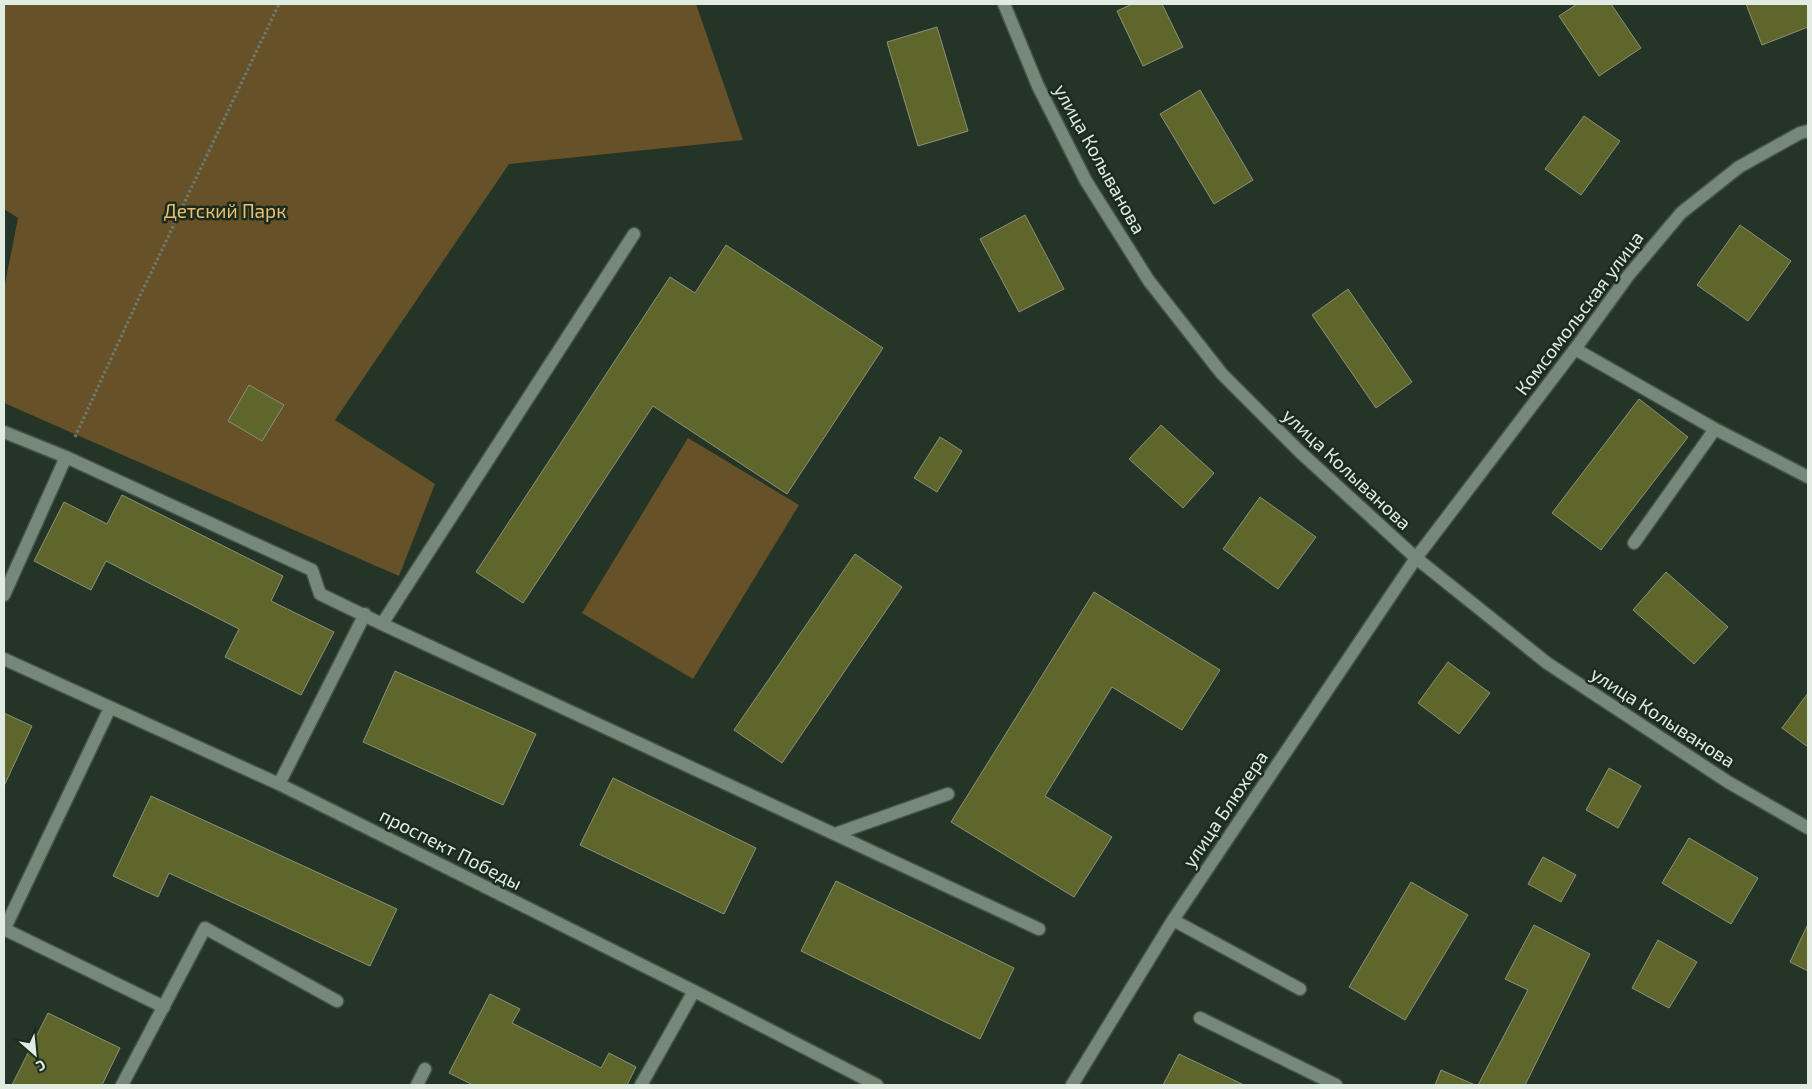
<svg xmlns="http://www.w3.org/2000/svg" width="1812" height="1089" viewBox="0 0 1812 1089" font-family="'Exo 2',sans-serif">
  <rect width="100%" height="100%" fill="#243528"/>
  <path fill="#675128" d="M 4,4 L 696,4 L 743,140 L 509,164 L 335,420 L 435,484 L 399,576 L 4,403 L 4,289 L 18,218 L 4,209 Z
    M 688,438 L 799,505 L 693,679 L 582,613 Z"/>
  <path fill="#5e662c" stroke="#8c907a" d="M 1132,4 L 1162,4 L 1183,47 L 1143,66 L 1117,11 Z
    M 1577,4 L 1611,4 L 1641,48 L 1599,76 L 1559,16 Z
    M 1746,4 L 1808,4 L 1808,27 L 1762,45 Z
    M 937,27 L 968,131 L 918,146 L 887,42 Z
    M 1200,90 L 1253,180 L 1214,204 L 1160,114 Z
    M 1584,116 L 1620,141 L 1581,195 L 1545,169 Z
    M 1025,215 L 1064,289 L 1019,312 L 980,239 Z
    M 1740,225 L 1791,261 L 1748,321 L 1697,285 Z
    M 726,245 L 883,348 L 787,494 L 653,406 L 523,603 L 476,572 L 670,277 L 695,293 Z
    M 1348,289 L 1412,382 L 1376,408 L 1312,315 Z
    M 249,385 L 284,405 L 262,441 L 228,421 Z
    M 1639,399 L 1688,437 L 1601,550 L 1552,513 Z
    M 1161,425 L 1214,473 L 1183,508 L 1129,459 Z
    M 940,437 L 962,451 L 937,492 L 914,478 Z
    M 122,495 L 283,576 L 271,601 L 334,632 L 301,695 L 225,657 L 239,629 L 106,561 L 91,590 L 34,561 L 64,502 L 107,524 Z
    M 1260,497 L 1316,537 L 1278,589 L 1223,549 Z
    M 855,554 L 902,587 L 782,763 L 734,730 Z
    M 1666,572 L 1728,627 L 1694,664 L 1633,610 Z
    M 1094,592 L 1220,670 L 1182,730 L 1112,687 L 1045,796 L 1112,837 L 1074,897 L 951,822 Z
    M 1448,662 L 1490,693 L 1459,734 L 1418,703 Z
    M 395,671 L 536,734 L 503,805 L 363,742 Z
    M 1808,693 L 1808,747 L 1782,728 Z
    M 4,713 L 32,726 L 4,786 Z
    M 1609,768 L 1641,786 L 1618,828 L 1586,810 Z
    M 613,778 L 756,848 L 724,914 L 580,845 Z
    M 151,796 L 397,909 L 370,966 L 169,873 L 158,897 L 113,876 Z
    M 1689,838 L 1758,878 L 1731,924 L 1662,883 Z
    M 1543,857 L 1576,875 L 1561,902 L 1528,884 Z
    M 836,881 L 1014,968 L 980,1039 L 801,951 Z
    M 1411,882 L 1468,915 L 1405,1020 L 1349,987 Z
    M 1808,924 L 1808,971 L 1790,962 Z
    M 1534,925 L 1590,954 L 1525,1085 L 1478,1085 L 1528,990 L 1505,979 Z
    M 1658,940 L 1697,962 L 1669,1008 L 1632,988 Z
    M 490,994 L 520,1009 L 512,1023 L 601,1068 L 609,1053 L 636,1067 L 627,1085 L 473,1085 L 449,1073 Z
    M 48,1013 L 120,1048 L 102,1085 L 12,1085 Z
    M 1179,1054 L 1244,1085 L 1163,1085 Z
    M 1441,1070 L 1475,1085 L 1435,1085 Z"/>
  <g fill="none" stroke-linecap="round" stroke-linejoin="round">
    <g stroke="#445347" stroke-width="15">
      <path id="minor" d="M 1004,4 L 1038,86 L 1086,181 L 1149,281 L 1222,374 L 1300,452 L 1416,558 L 1547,663 L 1728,782 L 1808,828
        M 1575,349 L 1715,429 L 1808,477
        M 4,432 L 66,457 L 312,570 L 320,594 L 382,624 L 1039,929
        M 1634,543 L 1715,429
        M 4,595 L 66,457
        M 382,624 L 634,234
        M 4,659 L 279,784 L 694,991 L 877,1085
        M 279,784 L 365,614
        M 835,834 L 948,794
        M 1173,920 L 1300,989
        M 4,929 L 164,1007
        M 4,930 L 110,708
        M 1200,1018 L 1336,1085
        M 122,1085 L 205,928 L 337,1001
        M 417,1085 L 425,1069
        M 641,1085 L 694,991
        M 1072,1085 L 1173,920 L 1416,558 L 1575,349 L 1628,276 L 1681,213 L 1739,167 L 1800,133 L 1808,131"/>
    </g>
    <path stroke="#6d7b70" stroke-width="3" stroke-dasharray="2.5 2.5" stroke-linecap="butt" d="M 75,437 L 138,300 L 279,4"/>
    <use href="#minor" stroke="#768979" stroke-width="12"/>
  </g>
  <g text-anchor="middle" stroke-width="5" stroke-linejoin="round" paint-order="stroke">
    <g font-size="19" fill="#e0ebe2" stroke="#1b2b1e">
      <text transform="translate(1100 159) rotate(61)" y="7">улица Колыванова</text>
      <text transform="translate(1579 313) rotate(-53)" y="7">Комсомольская улица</text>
      <text transform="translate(1347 469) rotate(43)" y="7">улица Колыванова</text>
      <text transform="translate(1663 717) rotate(33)" y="7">улица Колыванова</text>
      <text transform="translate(1225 809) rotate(-56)" y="7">улица Блюхера</text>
      <text transform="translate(451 849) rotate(27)" y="7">проспект Победы</text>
    </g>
    <g font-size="19" fill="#ecc070" stroke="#1b2b1e">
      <text x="225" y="218">Детский Парк</text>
    </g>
  </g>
  <rect width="1812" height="1089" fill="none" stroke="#e0ebe2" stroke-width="10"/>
  <g transform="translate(35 1054) rotate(153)" stroke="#1b2b1e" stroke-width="4" paint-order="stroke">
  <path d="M0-4L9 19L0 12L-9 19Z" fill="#e0ebe2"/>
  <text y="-8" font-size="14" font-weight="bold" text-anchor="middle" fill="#e0ebe2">С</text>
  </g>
</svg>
